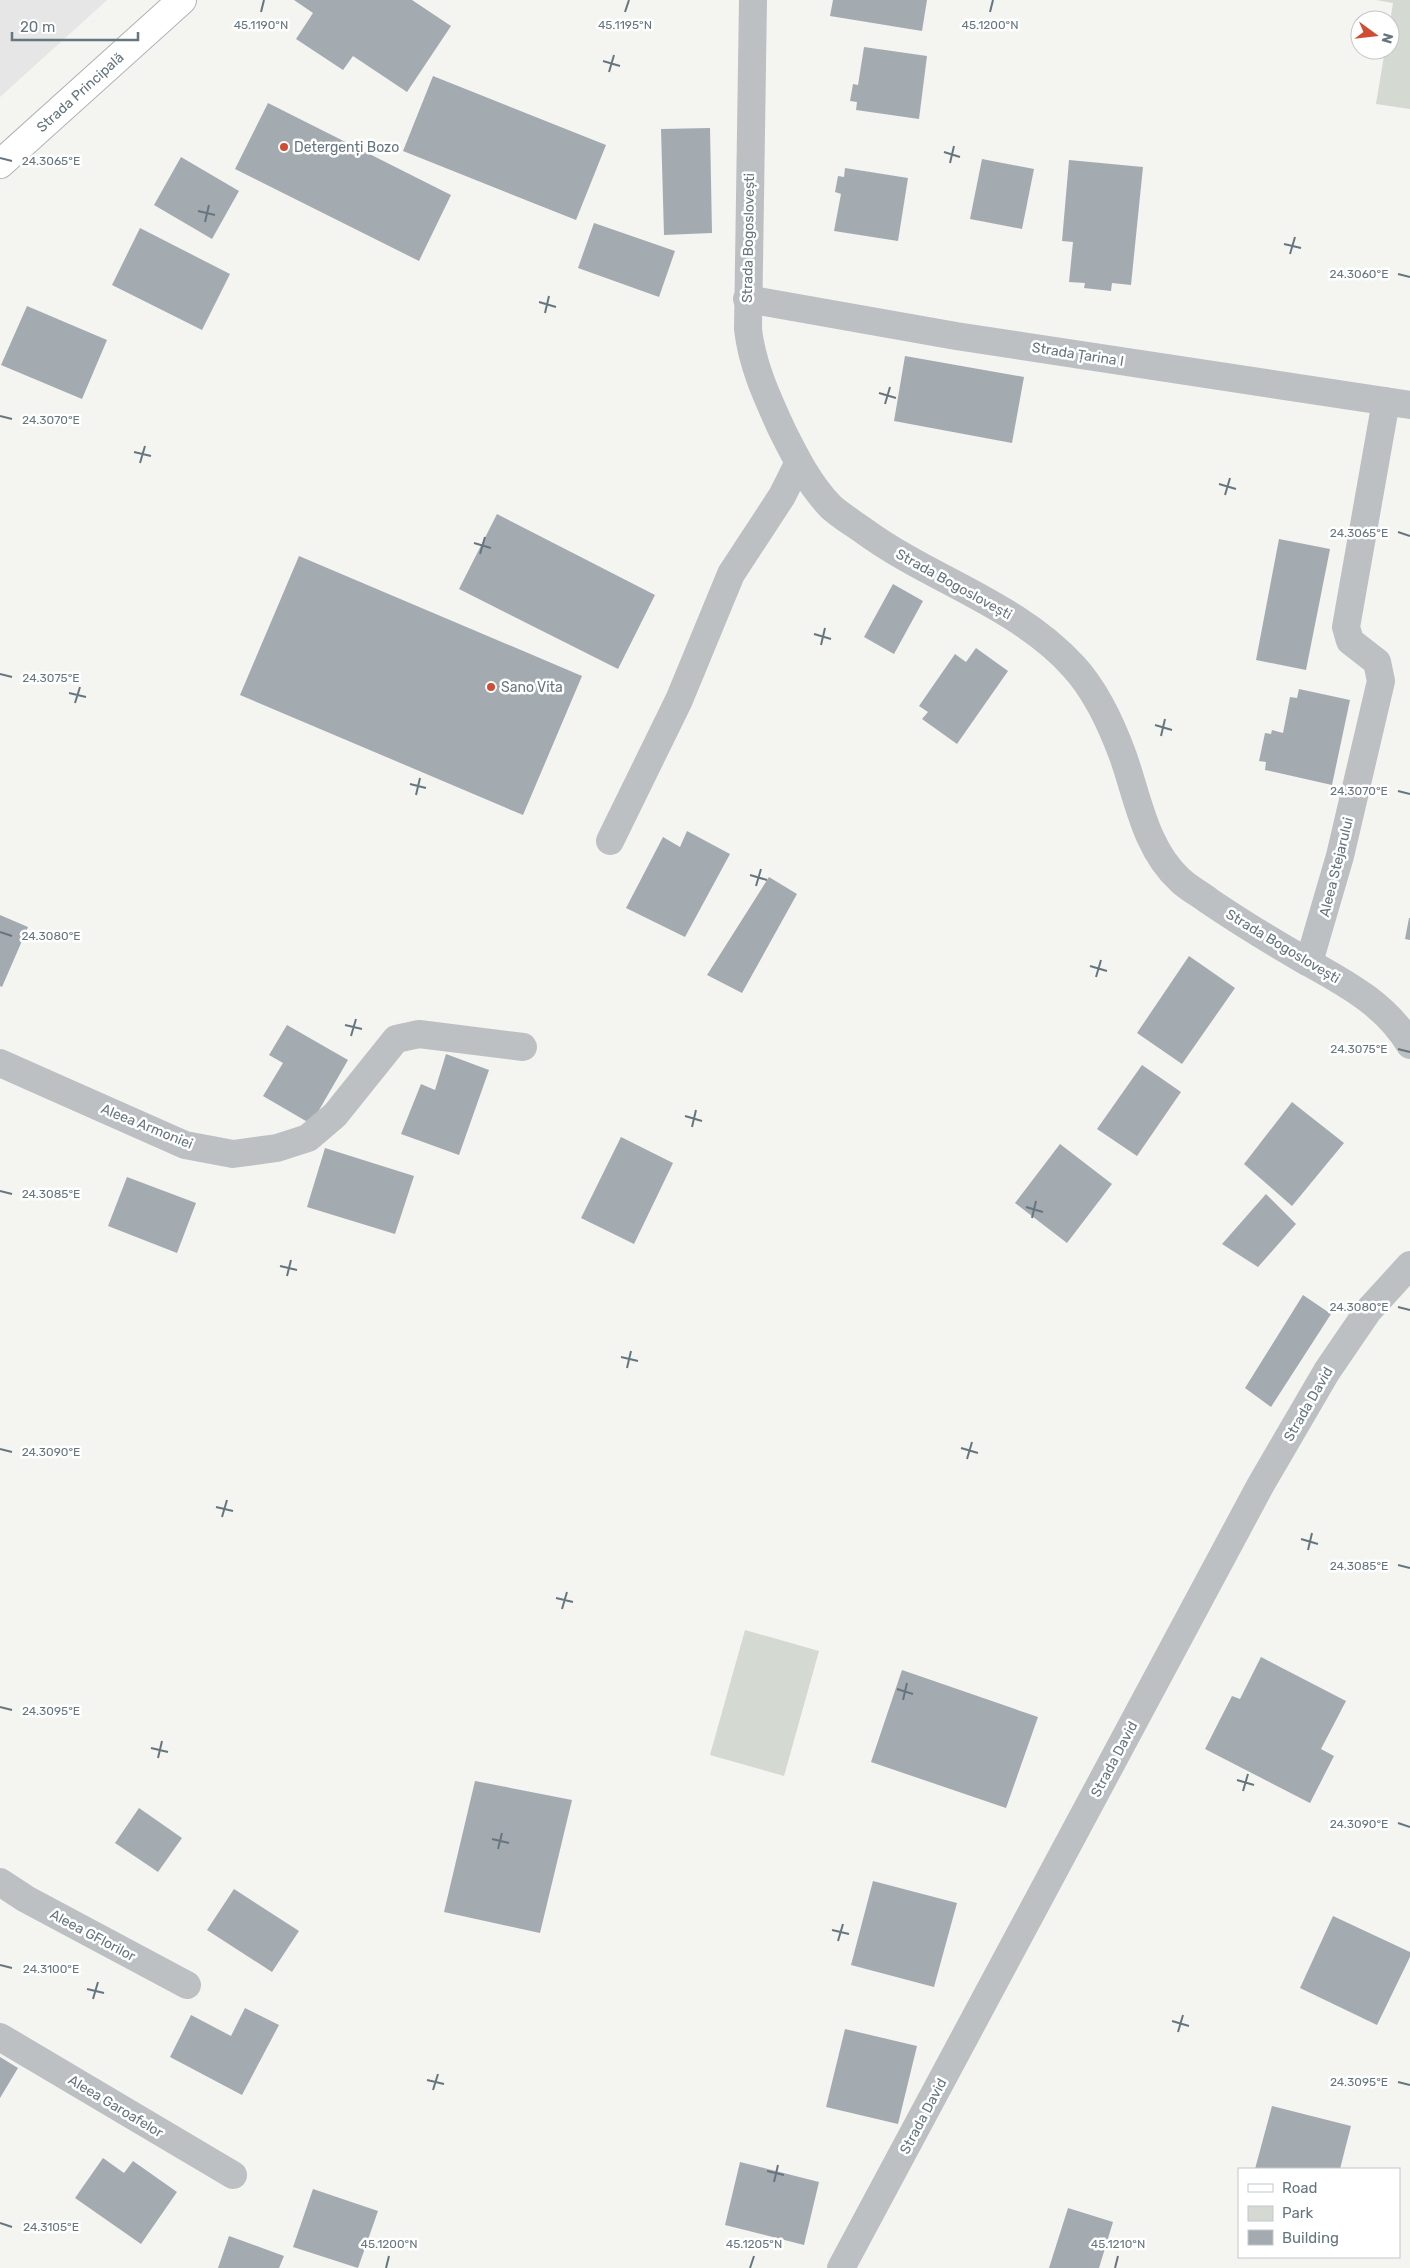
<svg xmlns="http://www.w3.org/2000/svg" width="1410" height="2268" viewBox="0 0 1410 2268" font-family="Rubik,sans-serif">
  <rect width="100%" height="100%" fill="#f4f4f1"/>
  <path fill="#e5e6e5" d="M 0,0 L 107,0 L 0,97 Z"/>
  <path fill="#d4d9d1" d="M 1376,0 L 1410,0 L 1410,109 L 1376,104 L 1385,50 L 1390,50 L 1390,22 L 1393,3 Z
    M 745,1630 L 819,1651 L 784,1776 L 710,1755 Z"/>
  <path fill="#a4abb0" d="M 294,0 L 412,0 L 451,26 L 407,92 L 353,56 L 343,70 L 296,39 L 313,13 Z
    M 833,0 L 927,0 L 922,31 L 830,16 Z
    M 864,47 L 927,56 L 919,119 L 856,110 L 857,102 L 850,101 L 853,84 L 858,85 Z
    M 433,76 L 606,145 L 576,220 L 403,151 Z
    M 268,103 L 451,195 L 419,261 L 235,169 Z
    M 710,128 L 712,233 L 664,235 L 661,129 Z
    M 181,157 L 239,191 L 212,239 L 154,205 Z
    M 982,159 L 1034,169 L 1022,229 L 970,219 Z
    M 1069,160 L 1143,167 L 1131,285 L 1112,283 L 1111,291 L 1084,288 L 1085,283 L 1069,282 L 1073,242 L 1062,241 Z
    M 845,168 L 908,178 L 898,241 L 834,231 L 841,194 L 835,192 L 838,176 L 844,177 Z
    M 594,223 L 675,251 L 659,297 L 578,268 Z
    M 140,228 L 230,274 L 202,330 L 112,285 Z
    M 27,306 L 107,340 L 82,399 L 1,365 Z
    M 905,356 L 1024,377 L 1012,443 L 894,421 Z
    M 497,514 L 655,595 L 618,669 L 459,589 Z
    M 1279,539 L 1330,549 L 1306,670 L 1256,660 Z
    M 299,556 L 582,676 L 523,815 L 240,695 Z
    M 893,584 L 923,601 L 894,654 L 864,637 Z
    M 976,648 L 1008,671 L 957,744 L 922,719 L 928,712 L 919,706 L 955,654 L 966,662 Z
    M 1299,689 L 1350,700 L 1332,785 L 1265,770 L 1266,762 L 1259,761 L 1265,733 L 1271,734 L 1272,730 L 1283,733 L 1290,697 L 1297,698 Z
    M 687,831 L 730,854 L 685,937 L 626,908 L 663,837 L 680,847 Z
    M 769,877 L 797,894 L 742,993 L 707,975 Z
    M 0,915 L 28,927 L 2,987 L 0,986 Z
    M 1409,918 L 1410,918 L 1410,940 L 1405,939 Z
    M 1189,956 L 1235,988 L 1182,1064 L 1137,1033 Z
    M 287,1025 L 348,1060 L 311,1124 L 263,1096 L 283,1063 L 269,1055 Z
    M 446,1054 L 489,1070 L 459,1155 L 401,1134 L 421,1084 L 435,1090 Z
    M 1142,1065 L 1181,1092 L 1137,1156 L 1097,1129 Z
    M 1292,1102 L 1344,1143 L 1292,1206 L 1244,1164 Z
    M 621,1137 L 673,1163 L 634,1244 L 581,1218 Z
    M 1060,1144 L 1112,1184 L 1067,1243 L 1015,1203 Z
    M 325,1148 L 414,1176 L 395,1234 L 307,1207 Z
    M 127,1177 L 196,1203 L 177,1253 L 108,1226 Z
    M 1266,1194 L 1296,1224 L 1258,1267 L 1222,1244 Z
    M 1303,1295 L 1331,1314 L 1271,1407 L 1245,1388 Z
    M 1261,1657 L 1346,1701 L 1321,1749 L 1334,1756 L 1310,1803 L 1205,1749 L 1232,1696 L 1240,1699 Z
    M 902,1670 L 1038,1717 L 1006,1808 L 871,1762 Z
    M 475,1781 L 572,1800 L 540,1933 L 444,1912 Z
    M 139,1808 L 182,1838 L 158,1872 L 115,1843 Z
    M 873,1881 L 957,1903 L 934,1987 L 851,1965 Z
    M 234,1889 L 299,1931 L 272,1972 L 207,1930 Z
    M 1333,1916 L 1410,1952 L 1410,1957 L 1377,2025 L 1300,1988 Z
    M 245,2008 L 279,2025 L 242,2095 L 170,2057 L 191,2015 L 231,2036 Z
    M 845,2029 L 917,2046 L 898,2124 L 826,2107 Z
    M 0,2057 L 18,2068 L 0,2098 Z
    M 1272,2106 L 1351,2126 L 1340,2169 L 1255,2169 Z
    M 103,2158 L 124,2173 L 133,2161 L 177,2192 L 141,2244 L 75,2198 Z
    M 740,2162 L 819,2182 L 804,2245 L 725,2225 Z
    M 313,2189 L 378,2211 L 358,2268 L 293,2247 Z
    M 1068,2208 L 1113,2222 L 1099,2268 L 1049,2268 Z
    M 229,2236 L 284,2256 L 279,2268 L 218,2268 Z"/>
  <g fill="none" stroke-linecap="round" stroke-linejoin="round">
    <g stroke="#b0b4b7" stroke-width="30">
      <path id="primary" d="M 0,164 L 182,0"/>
    </g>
    <path stroke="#bcc0c3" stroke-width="28" d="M 747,299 L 956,336 L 1410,405
      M 610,841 L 679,700 L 731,574 L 782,496 L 798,464
      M 1309,962 L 1340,856 L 1381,681 L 1377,662 L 1350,641 L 1346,627 L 1386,401
      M 0,1063 L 185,1145 L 233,1154 L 277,1148 L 308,1138 L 335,1115 L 396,1039 L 419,1034 L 523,1047
      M 0,1882 L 26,1899 L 187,1985
      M 0,2037 L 233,2175
      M 841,2268 L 1260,1486 L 1327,1371 L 1368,1311 L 1410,1265"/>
    <path stroke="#bcc0c3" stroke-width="28" d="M 753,0 L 748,329 C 752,365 767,397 782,430 C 796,458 809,484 831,507 C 841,516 853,523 864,531 C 931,580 1017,604 1074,667 C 1095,690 1112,726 1123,756 C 1138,798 1145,848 1180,880 C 1188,888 1200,894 1209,901 C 1240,922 1271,941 1304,960 C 1345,983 1386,1004 1410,1045"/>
    <use href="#primary" stroke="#fff" stroke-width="28"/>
  </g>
  <path fill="none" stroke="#66767f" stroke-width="2" d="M 261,12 L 264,0M 625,12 L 629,0M 990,12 L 993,0M 603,61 L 620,66M 609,72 L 614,55M 944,152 L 960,157M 0,158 L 12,161M 950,163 L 954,146M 198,211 L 215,215M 205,222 L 209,205M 1284,244 L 1301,248M 1290,254 L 1295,237M 1398,274 L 1410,277M 539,302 L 556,307M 545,313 L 549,296M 879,393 L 896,398M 885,404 L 890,387M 0,416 L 12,419M 134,452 L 151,456M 140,463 L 145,446M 1219,484 L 1236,489M 1225,495 L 1230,478M 1398,532 L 1410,536M 474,543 L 491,548M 480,554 L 485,537M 814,634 L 831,639M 821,645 L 825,628M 0,674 L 12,677M 69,693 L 86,697M 75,703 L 80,687M 1155,725 L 1172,730M 1161,736 L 1165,719M 410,784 L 426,788M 1398,791 L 1410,794M 416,795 L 420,778M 750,875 L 767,880M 756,886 L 761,869M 0,932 L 12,936M 1090,966 L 1107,971M 1096,977 L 1101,960M 345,1025 L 362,1029M 351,1036 L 356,1019M 1398,1049 L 1410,1052M 685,1116 L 702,1121M 692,1127 L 696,1110M 0,1191 L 12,1194M 1026,1207 L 1043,1212M 1032,1218 L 1036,1201M 280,1266 L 297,1270M 287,1276 L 291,1260M 1398,1307 L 1410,1310M 621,1357 L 638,1361M 627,1368 L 631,1351M 961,1448 L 978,1453M 0,1449 L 12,1452M 967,1459 L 972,1442M 216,1507 L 233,1511M 222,1517 L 227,1500M 1301,1539 L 1318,1544M 1308,1550 L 1312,1533M 1398,1565 L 1410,1568M 556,1598 L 573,1602M 562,1609 L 567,1592M 897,1689 L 913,1694M 903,1700 L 907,1683M 0,1707 L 12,1710M 151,1748 L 168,1752M 158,1758 L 162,1741M 1237,1780 L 1254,1785M 1243,1791 L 1248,1774M 1398,1823 L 1410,1827M 492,1839 L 509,1843M 498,1849 L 502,1833M 832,1930 L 849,1934M 838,1941 L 843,1924M 0,1965 L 12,1968M 87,1989 L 104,1993M 93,1999 L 98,1982M 1172,2021 L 1189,2026M 1178,2032 L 1183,2015M 427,2080 L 444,2084M 1398,2082 L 1410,2085M 433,2090 L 438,2074M 767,2171 L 784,2175M 774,2182 L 778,2165M 0,2223 L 12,2227M 386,2268 L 389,2256M 750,2268 L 754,2256M 1115,2268 L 1118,2256"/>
  <g fill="#d14c34" stroke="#fff" stroke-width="2">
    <circle cx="284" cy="147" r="5"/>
    <circle cx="491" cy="687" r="5"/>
  </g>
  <g text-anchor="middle" stroke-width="5" stroke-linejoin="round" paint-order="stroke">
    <g font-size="14" fill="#66767f" stroke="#fff">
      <text transform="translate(80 92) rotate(-42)" y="5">Strada Principală</text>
      <text transform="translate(748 238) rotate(-89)" y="5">Strada Bogoslovești</text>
      <text transform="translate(1078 354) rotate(9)" y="5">Strada Țarina I</text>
      <text transform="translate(954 584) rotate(29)" y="5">Strada Bogoslovești</text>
      <text transform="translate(1336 867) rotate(-76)" y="5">Aleea Stejarului</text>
      <text transform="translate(1283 946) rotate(31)" y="5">Strada Bogoslovești</text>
      <text transform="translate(147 1126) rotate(22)" y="5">Aleea Armoniei</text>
      <text transform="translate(1308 1404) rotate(-60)" y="5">Strada David</text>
      <text transform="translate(1114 1759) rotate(-62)" y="5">Strada David</text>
      <text transform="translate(93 1935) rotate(28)" y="5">Aleea GFlorilor</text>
      <text transform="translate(116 2106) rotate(31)" y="5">Aleea Garoafelor</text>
      <text transform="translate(923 2116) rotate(-62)" y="5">Strada David</text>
    </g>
    <g font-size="14" fill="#66767f" stroke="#fff" text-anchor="start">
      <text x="294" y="152">Detergenți Bozo</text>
      <text x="501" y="692">Sano Vita</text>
    </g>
  </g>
  <g font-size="12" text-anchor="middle" fill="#66767f" stroke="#fff" stroke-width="5" stroke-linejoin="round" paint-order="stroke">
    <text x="261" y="29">45.1190°N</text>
    <text x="625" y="29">45.1195°N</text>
    <text x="990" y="29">45.1200°N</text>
    <text x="51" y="165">24.3065°E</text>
    <text x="1359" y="278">24.3060°E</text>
    <text x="51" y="424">24.3070°E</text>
    <text x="1359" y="537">24.3065°E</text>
    <text x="51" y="682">24.3075°E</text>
    <text x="1359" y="795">24.3070°E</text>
    <text x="51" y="940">24.3080°E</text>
    <text x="1359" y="1053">24.3075°E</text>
    <text x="51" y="1198">24.3085°E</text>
    <text x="1359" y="1311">24.3080°E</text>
    <text x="51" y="1456">24.3090°E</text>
    <text x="1359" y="1570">24.3085°E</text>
    <text x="51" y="1715">24.3095°E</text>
    <text x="1359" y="1828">24.3090°E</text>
    <text x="51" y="1973">24.3100°E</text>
    <text x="1359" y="2086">24.3095°E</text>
    <text x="51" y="2231">24.3105°E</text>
    <text x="389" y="2248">45.1200°N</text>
    <text x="754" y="2248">45.1205°N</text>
    <text x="1118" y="2248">45.1210°N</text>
  </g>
  <rect x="1238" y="2168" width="162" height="90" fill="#ffffff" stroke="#c2c8cc"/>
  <rect x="1248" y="2184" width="25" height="8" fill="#ffffff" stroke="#c2c8cc"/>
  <text x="1282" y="2193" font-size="15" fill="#66767f">Road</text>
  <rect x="1248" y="2206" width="25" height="15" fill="#d4d9d1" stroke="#c2c8cc"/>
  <text x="1282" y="2218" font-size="15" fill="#66767f">Park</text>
  <rect x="1248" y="2230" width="25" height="15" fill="#a4abb0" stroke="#c2c8cc"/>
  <text x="1282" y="2243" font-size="15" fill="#66767f">Building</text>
  <g transform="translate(1375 35) rotate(105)"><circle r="24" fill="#ffffff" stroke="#c2c8cc"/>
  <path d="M0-4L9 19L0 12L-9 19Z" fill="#d14c34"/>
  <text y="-8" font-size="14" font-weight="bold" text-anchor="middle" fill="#66767f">N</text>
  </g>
  <path d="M12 32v8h126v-8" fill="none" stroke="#66767f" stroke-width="2.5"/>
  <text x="20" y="32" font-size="15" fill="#66767f" stroke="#ffffff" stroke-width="4" paint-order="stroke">20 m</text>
</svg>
